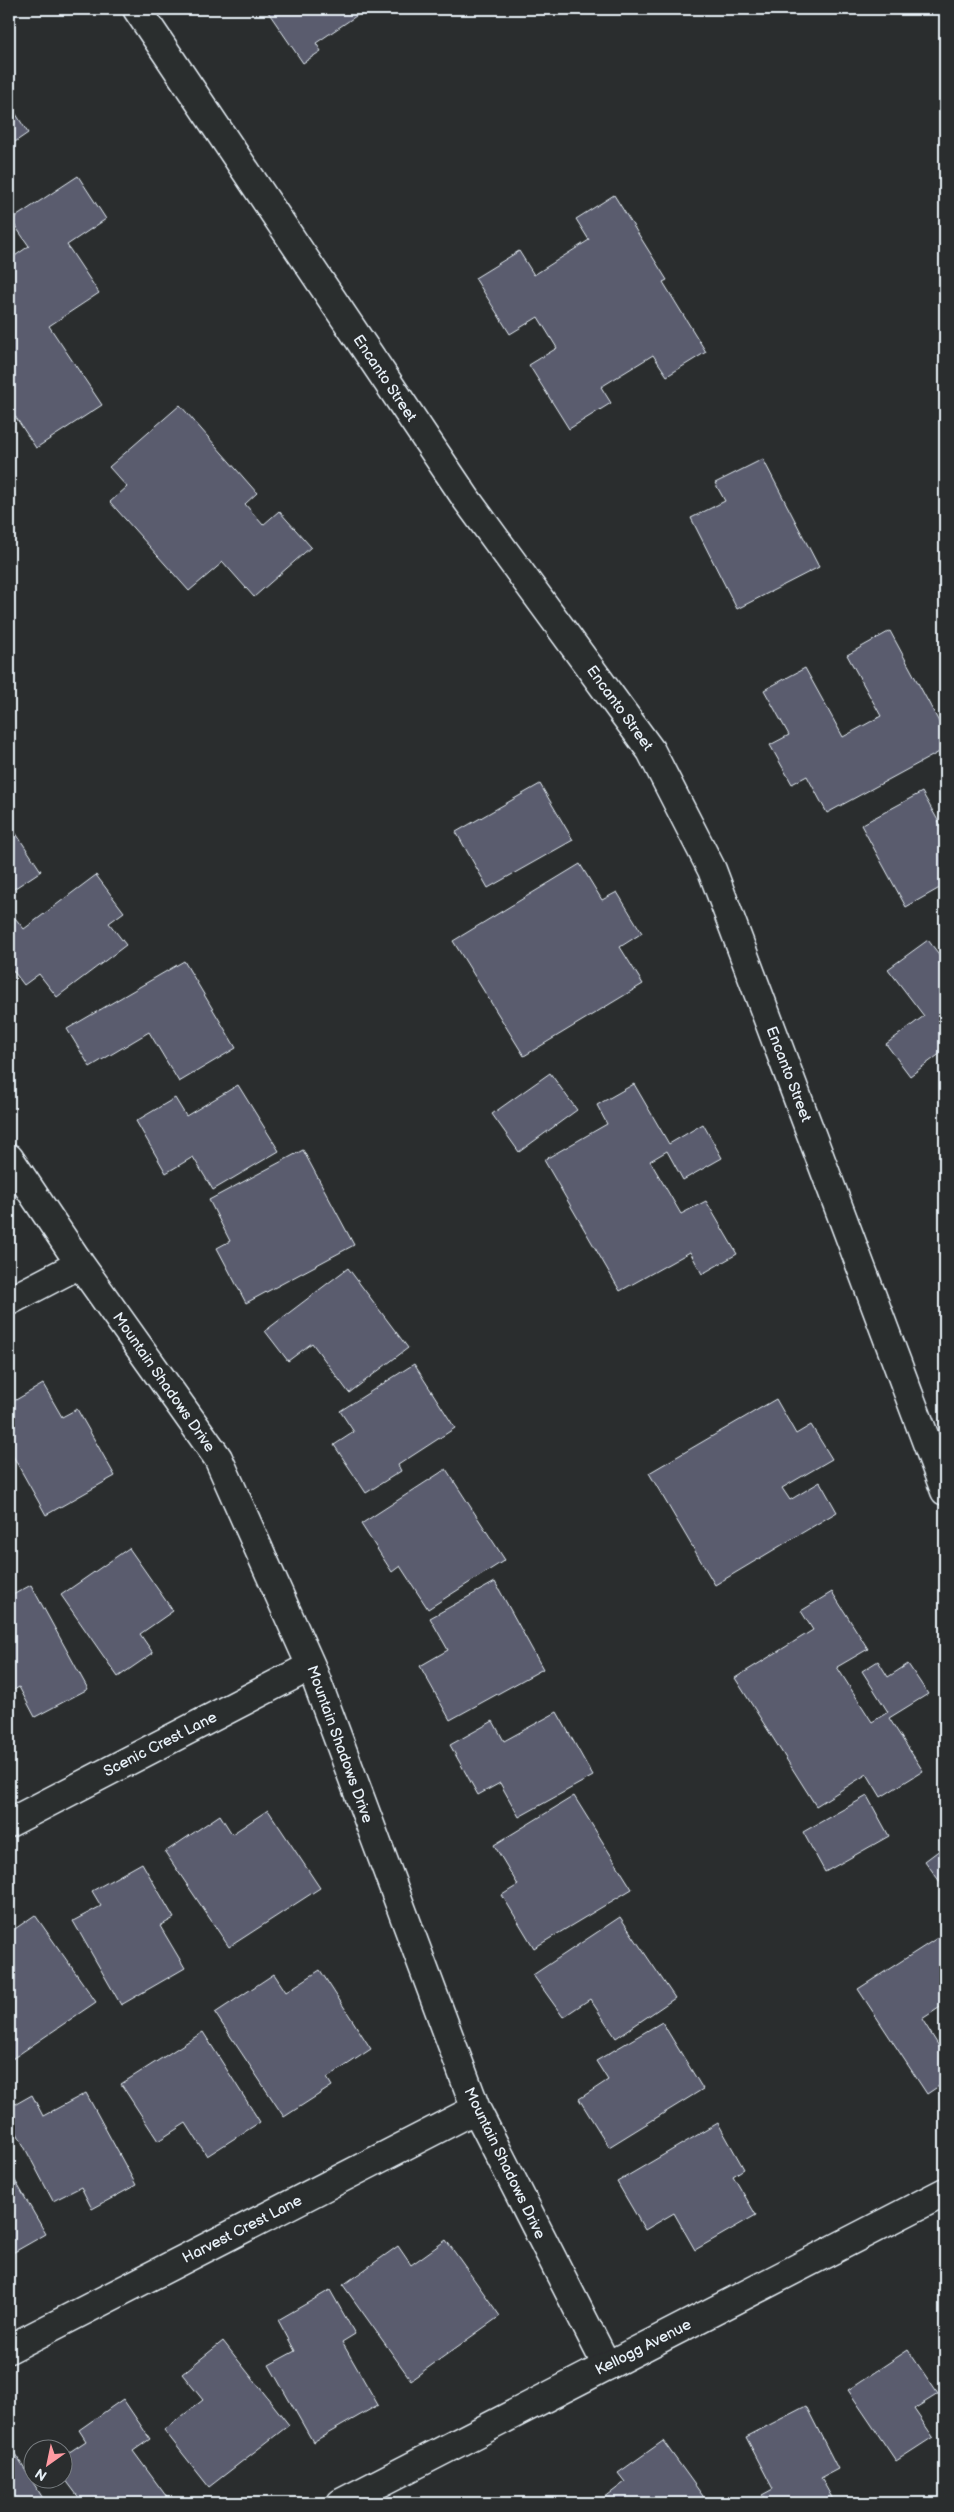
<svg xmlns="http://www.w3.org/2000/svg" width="954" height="2512" viewBox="0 0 954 2512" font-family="'Balsamiq Sans',sans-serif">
  <rect width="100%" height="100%" fill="#2a2d2e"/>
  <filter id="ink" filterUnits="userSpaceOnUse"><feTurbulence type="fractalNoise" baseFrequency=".02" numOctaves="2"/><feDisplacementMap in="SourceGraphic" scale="10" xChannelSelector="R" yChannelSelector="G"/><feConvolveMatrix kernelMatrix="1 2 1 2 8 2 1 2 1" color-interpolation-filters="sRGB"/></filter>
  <g filter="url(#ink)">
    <path fill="#5a5c6e" stroke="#e8f1f8" d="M 266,9 L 355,9 L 359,14 L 316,43 L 321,51 L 303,63 Z
      M 9,103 L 28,133 L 9,146 Z
      M 78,176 L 106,219 L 67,245 L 99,293 L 49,326 L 102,405 L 36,448 L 9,407 L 9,260 L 29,246 L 11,220 Z
      M 614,195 L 667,280 L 663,282 L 706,352 L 667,376 L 653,355 L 601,387 L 611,403 L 569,429 L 529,365 L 557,348 L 538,317 L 510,334 L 475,278 L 519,251 L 534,275 L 589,240 L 576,219 Z
      M 180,405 L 257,493 L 245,504 L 263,525 L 279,511 L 311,547 L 254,597 L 223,562 L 189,591 L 110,502 L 127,487 L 109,467 Z
      M 763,459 L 819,567 L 737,609 L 691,518 L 725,501 L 715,483 Z
      M 890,631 L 945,733 L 945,749 L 827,813 L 807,776 L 792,784 L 770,745 L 789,735 L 764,690 L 805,668 L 843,737 L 881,716 L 847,655 Z
      M 540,784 L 573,840 L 488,888 L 456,832 Z
      M 922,792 L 945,833 L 945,885 L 906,907 L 861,825 Z
      M 9,823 L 41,871 L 9,892 Z
      M 580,864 L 602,900 L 617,892 L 642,933 L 620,947 L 643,984 L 524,1056 L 453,941 Z
      M 96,875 L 124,912 L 109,923 L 126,945 L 57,997 L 39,974 L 24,985 L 9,965 L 9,922 L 15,918 L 24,929 Z
      M 928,940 L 945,962 L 945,1050 L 910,1076 L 886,1044 L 924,1016 L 888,969 Z
      M 184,961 L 236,1048 L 179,1082 L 149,1032 L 90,1067 L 67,1029 Z
      M 550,1073 L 577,1110 L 519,1152 L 492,1114 Z
      M 634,1084 L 669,1144 L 703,1124 L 722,1158 L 683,1180 L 667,1151 L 650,1161 L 681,1214 L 706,1201 L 737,1254 L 702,1274 L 690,1252 L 620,1291 L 544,1160 L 607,1124 L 597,1105 Z
      M 238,1085 L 279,1151 L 213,1190 L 193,1157 L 166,1173 L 136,1121 L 175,1098 L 186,1116 Z
      M 303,1150 L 354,1245 L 246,1303 L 217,1248 L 230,1241 L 209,1200 Z
      M 348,1268 L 408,1348 L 349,1393 L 312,1343 L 288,1361 L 265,1331 Z
      M 414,1364 L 455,1428 L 398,1465 L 401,1471 L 366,1493 L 334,1445 L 354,1432 L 340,1411 Z
      M 43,1384 L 62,1417 L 77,1409 L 115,1476 L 46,1515 L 9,1449 L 9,1404 Z
      M 776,1399 L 796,1434 L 811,1425 L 832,1459 L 782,1488 L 790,1500 L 820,1482 L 837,1512 L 715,1585 L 649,1473 Z
      M 446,1469 L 505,1560 L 428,1609 L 400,1566 L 392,1572 L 361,1524 Z
      M 129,1548 L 173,1611 L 140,1634 L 153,1653 L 118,1677 L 61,1595 Z
      M 495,1582 L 543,1669 L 450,1720 L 420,1666 L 448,1650 L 430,1618 Z
      M 31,1585 L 88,1689 L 35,1717 L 19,1687 L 9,1693 L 9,1597 Z
      M 832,1592 L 868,1649 L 837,1667 L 872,1722 L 888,1712 L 862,1671 L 878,1661 L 888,1677 L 908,1664 L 928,1694 L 889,1718 L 923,1771 L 881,1797 L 867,1774 L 816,1806 L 735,1678 L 813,1630 L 801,1611 Z
      M 557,1712 L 593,1776 L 519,1817 L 500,1783 L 478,1795 L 450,1745 L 493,1721 L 504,1741 Z
      M 574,1796 L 632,1889 L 534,1948 L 502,1895 L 518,1885 L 494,1845 Z
      M 867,1796 L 889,1836 L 825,1872 L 803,1832 Z
      M 268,1810 L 320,1888 L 229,1947 L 165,1852 L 220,1815 L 232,1834 Z
      M 945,1846 L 945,1889 L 925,1861 Z
      M 142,1863 L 174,1918 L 160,1926 L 185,1968 L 121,2005 L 73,1921 L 101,1906 L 92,1891 Z
      M 35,1915 L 96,2002 L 12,2059 L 9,2054 L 9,1972 L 13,1969 L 9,1962 L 9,1933 Z
      M 620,1917 L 675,1998 L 616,2038 L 590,1999 L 563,2017 L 533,1975 Z
      M 945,1933 L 945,2004 L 922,2019 L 945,2056 L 945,2082 L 927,2094 L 858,1989 Z
      M 320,1970 L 371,2049 L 327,2078 L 332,2086 L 284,2117 L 215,2013 L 274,1974 L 286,1992 Z
      M 662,2022 L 703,2089 L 609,2147 L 579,2099 L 608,2080 L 596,2061 Z
      M 203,2032 L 260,2122 L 207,2156 L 186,2123 L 158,2141 L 121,2084 Z
      M 86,2093 L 136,2185 L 92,2209 L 81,2187 L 53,2201 L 9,2118 L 9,2108 L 32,2095 L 43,2116 Z
      M 718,2123 L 744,2169 L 733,2176 L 756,2215 L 695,2250 L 674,2213 L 645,2230 L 617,2182 Z
      M 9,2170 L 46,2234 L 9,2255 Z
      M 446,2240 L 500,2316 L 411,2380 L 343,2285 L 398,2246 L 411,2265 Z
      M 330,2290 L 355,2334 L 342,2342 L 378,2405 L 313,2442 L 269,2365 L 295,2351 L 278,2320 Z
      M 223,2341 L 289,2425 L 209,2487 L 164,2430 L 203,2400 L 182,2374 Z
      M 908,2350 L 938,2394 L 914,2409 L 933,2437 L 896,2461 L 848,2390 Z
      M 123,2399 L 150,2439 L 133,2451 L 169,2500 L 164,2503 L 83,2503 L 62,2475 L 62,2457 L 86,2441 L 79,2430 Z
      M 806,2406 L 838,2469 L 821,2478 L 835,2503 L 767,2503 L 762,2495 L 773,2489 L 746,2437 Z
      M 663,2441 L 708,2503 L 608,2503 L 604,2498 L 625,2482 L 618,2473 Z
      M 15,2454 L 46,2503 L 9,2503 L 9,2458 Z"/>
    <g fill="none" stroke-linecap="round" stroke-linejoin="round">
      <g stroke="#e8f1f8" stroke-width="31">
        <path id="street" d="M 137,9 L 467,500 L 651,751 L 712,870 L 945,1491
          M 9,1158 L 80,1264 L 218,1458 L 311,1666 L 476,2109 L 607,2366
          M 9,1301 L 80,1264
          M 9,1823 L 311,1666
          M 9,2349 L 476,2109"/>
      </g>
      <g stroke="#e8f1f8" stroke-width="31">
        <path id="secondary" d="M 341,2503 L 945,2192"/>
      </g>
      <use href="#street" stroke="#2a2d2e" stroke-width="28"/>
      <use href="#secondary" stroke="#2a2d2e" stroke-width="28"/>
    </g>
  </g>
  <g text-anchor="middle" stroke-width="5" stroke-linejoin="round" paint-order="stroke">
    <g font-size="15" fill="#e8f1f8" stroke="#2a2d2e">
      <text transform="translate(385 378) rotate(56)" y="5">Encanto Street</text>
      <text transform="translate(620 708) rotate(54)" y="5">Encanto Street</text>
      <text transform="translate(789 1074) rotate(69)" y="5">Encanto Street</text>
      <text transform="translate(164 1382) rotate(55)" y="5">Mountain Shadows Drive</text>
      <text transform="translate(160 1744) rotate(-27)" y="5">Scenic Crest Lane</text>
      <text transform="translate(340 1744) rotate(70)" y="5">Mountain Shadows Drive</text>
      <text transform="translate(505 2163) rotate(64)" y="5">Mountain Shadows Drive</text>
      <text transform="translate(242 2229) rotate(-27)" y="5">Harvest Crest Lane</text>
      <text transform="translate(643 2347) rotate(-27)" y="5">Kellogg Avenue</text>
    </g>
  </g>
  <rect width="954" height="2512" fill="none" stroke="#2a2d2e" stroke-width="30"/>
  <rect x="15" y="15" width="924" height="2482" fill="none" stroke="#e8f1f8" stroke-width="2" filter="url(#ink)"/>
  <g transform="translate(48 2464) rotate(213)"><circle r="24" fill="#2a2d2e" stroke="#767b7f"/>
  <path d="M0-4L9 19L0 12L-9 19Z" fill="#ff9aa2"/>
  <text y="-8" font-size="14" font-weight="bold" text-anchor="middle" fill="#e8f1f8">N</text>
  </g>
</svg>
